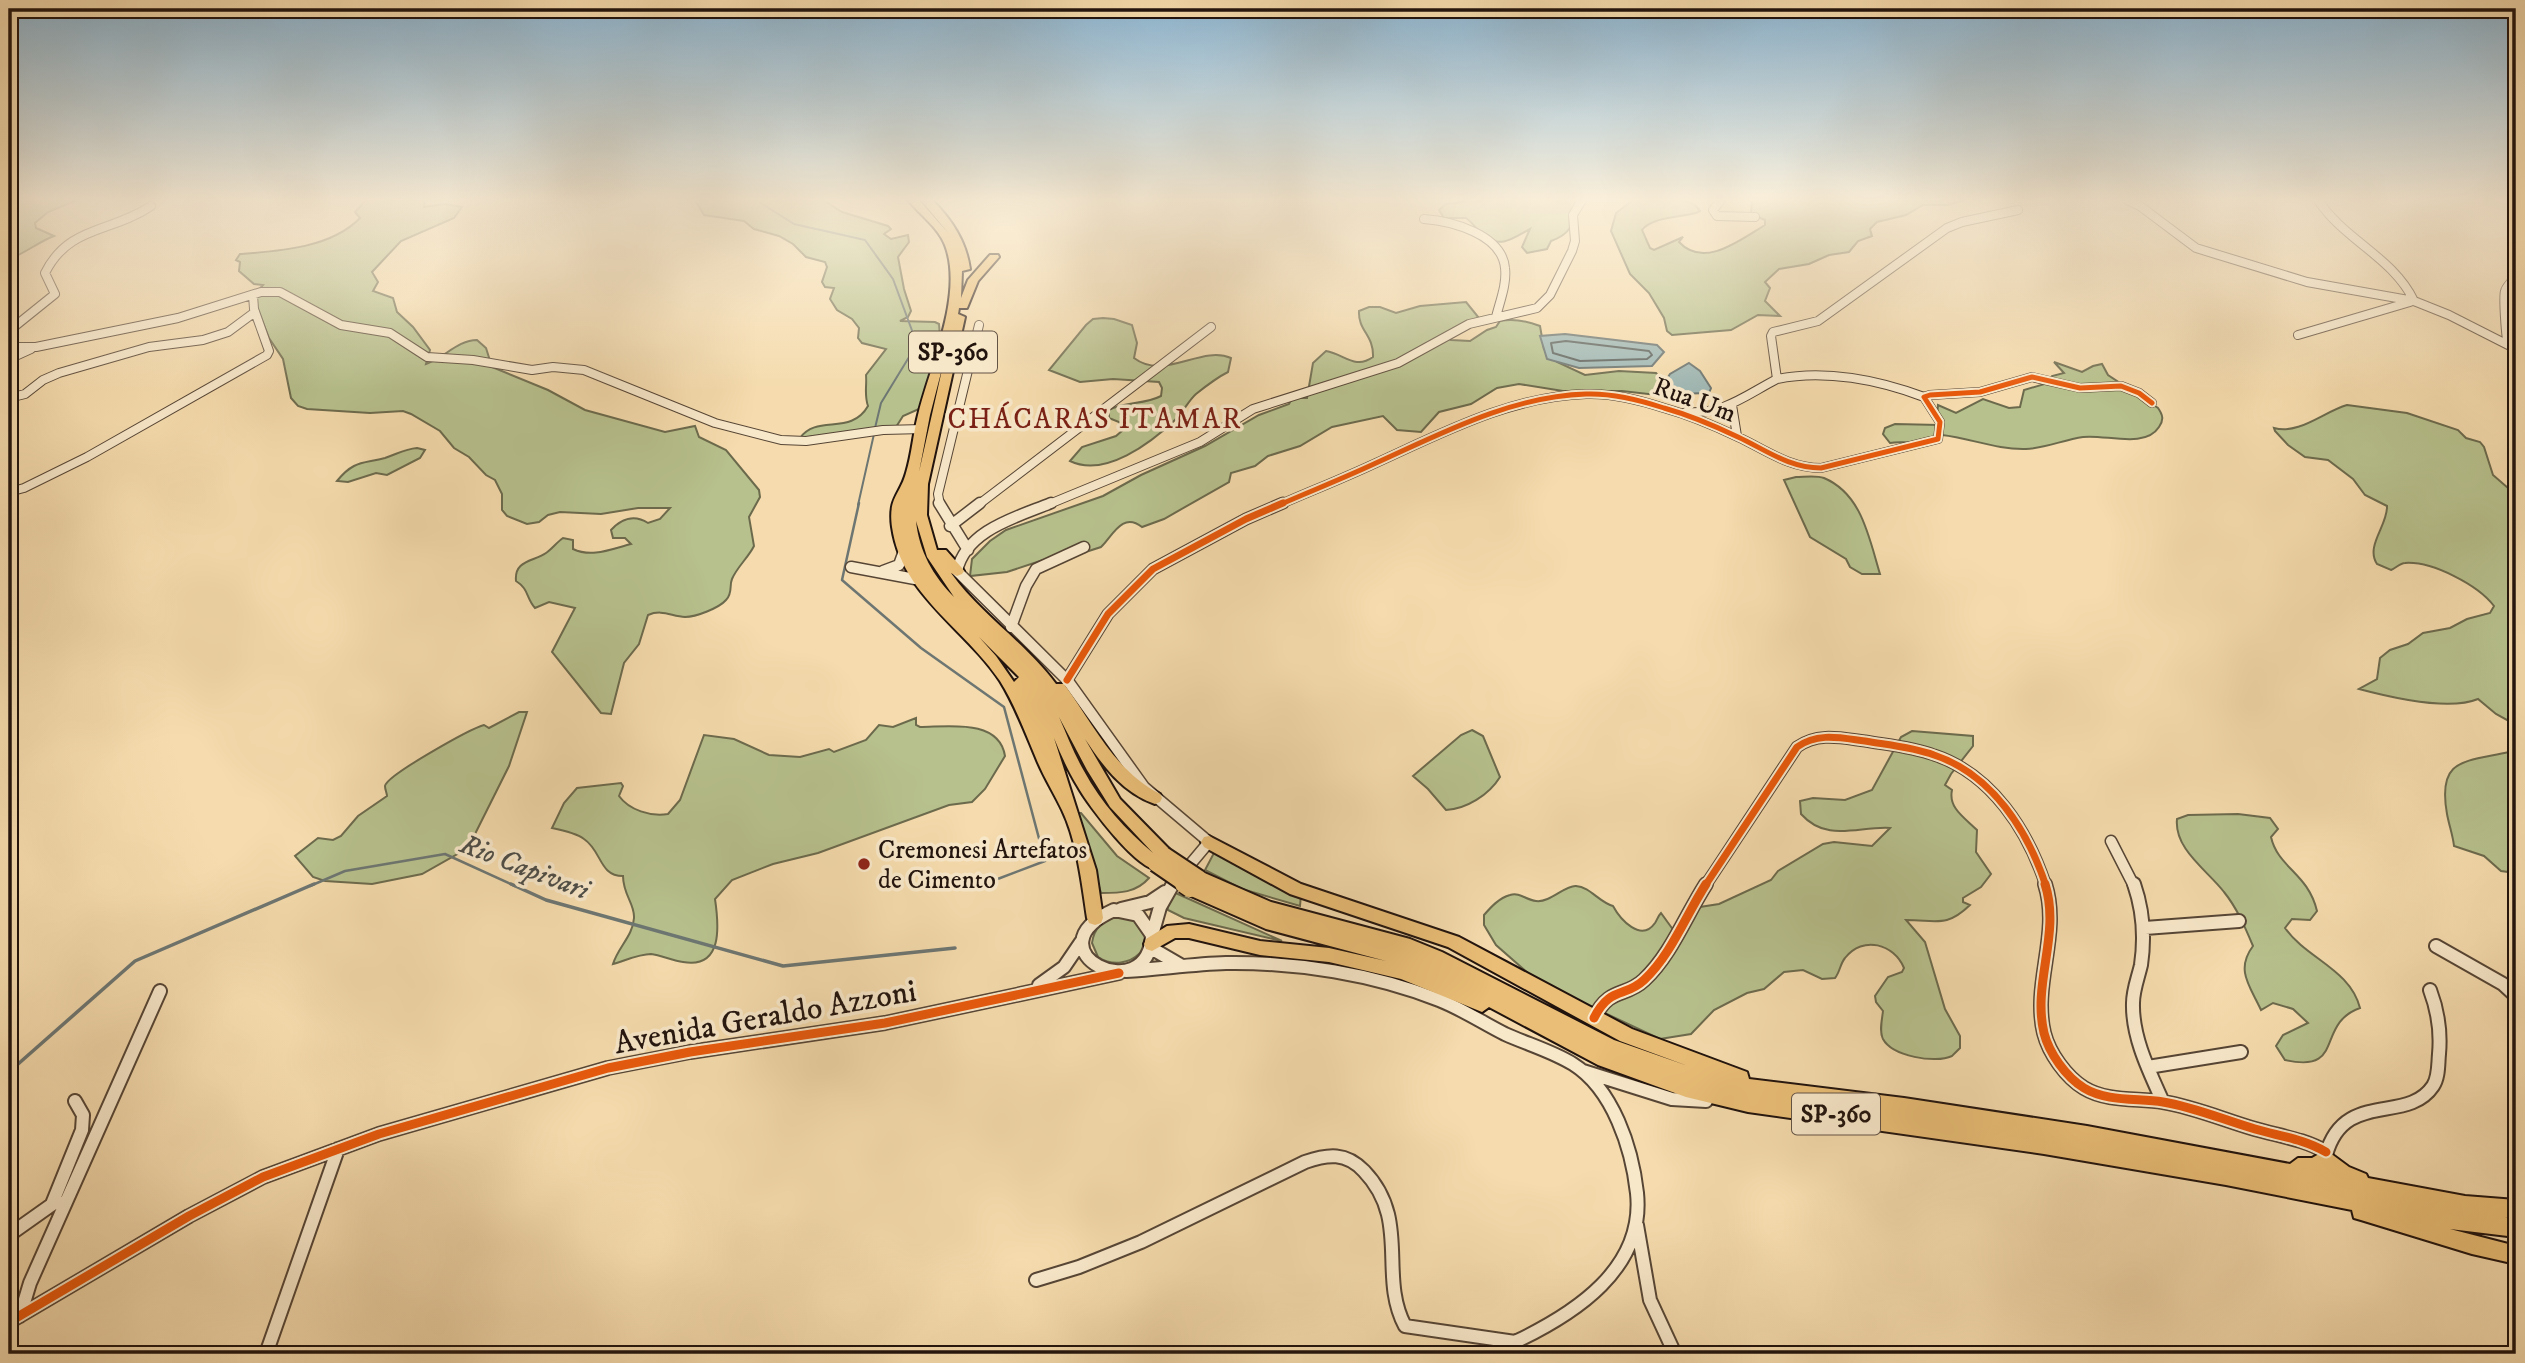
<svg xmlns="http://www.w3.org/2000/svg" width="2525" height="1363" viewBox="0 0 2525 1363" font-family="'IM FELL DW Pica',serif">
  <rect width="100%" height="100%" fill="#f5dbad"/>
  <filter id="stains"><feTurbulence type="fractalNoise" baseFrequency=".00286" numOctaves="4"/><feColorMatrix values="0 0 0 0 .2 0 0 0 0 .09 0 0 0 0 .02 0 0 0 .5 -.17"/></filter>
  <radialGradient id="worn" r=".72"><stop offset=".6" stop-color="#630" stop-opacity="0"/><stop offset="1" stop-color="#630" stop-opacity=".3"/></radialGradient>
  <path fill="#b7c18d" stroke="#6c6a4d" stroke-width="2" d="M 9,200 L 77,200 L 48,212 L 35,223 L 36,228 L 54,236 C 38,242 26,253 9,259 Z
    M 366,200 L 425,200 L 424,207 L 444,204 L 462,207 L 454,218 L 401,241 L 372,272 L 378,282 L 373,291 L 393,298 L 397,312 L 413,327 L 430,350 L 426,364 C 444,358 458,340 477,340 L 486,348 L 492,367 L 548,390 L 585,410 L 665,432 L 695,426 L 699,437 L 726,450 L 759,490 L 760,497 L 749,517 L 754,546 C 748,558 737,567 732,579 C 729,586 733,593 726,600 C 719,608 696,617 685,617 C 671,616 662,609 648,615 L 639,644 L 624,663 L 611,714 L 601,713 L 552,652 L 575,608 L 549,602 L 535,608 C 526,598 529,589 516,581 C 514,560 533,562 546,553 C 552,549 557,542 563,538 L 573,540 L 573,549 C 592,558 611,549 631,544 L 625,538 L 613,538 L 611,530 C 621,519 634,514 648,523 L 660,519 L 670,508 L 638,508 L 601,514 L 560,512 L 548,515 L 539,522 L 527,524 L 507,516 L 502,510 L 502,494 L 495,480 L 486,475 L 469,457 L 454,448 L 440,431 L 411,414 L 403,411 L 370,413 L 307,409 L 298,406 L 291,398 L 283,359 L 269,338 L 255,302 L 257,292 L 263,285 L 254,284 L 239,271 L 240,262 L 236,260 L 240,254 C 279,251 331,248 360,218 L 355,212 Z
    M 695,200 L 823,200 L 842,212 L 888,226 L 891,229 L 884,234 L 891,239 L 908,235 L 909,242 L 898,257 L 904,289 L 911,311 L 908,317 L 900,321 L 935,322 L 939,324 L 940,337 L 935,350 L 939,368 L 937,379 L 919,409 L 903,416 L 896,427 L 800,438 C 817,414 851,436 868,406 C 864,395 867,386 866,375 L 886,349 L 862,343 L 858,338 L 859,328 L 852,319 L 837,310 L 830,299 L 834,288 L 825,287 L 822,282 L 827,267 L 825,262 L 806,257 L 793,244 L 779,236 L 754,229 L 744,221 L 704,215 Z
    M 1484,200 L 1578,200 C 1572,222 1574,233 1551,241 L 1547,249 L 1527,253 L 1522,247 L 1530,229 C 1515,237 1500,250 1483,235 C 1476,229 1473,223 1466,218 L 1444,218 L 1439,210 L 1446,204 Z
    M 1633,200 C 1652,200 1690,193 1700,211 L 1696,213 C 1680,217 1652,217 1642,230 L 1650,248 L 1654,250 L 1683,237 L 1679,242 C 1704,269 1740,240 1765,225 L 1765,220 L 1751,214 L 1752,200 L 1965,200 L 1947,205 L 1923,205 L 1906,215 L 1877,222 L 1870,229 L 1872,236 L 1858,241 L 1849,252 L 1829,255 L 1809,264 L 1779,269 L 1765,282 L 1770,288 L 1765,301 L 1780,316 L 1758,315 L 1731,330 L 1672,335 L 1667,331 L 1664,318 L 1649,293 L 1630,274 L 1611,231 L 1616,213 Z
    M 1466,302 L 1479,318 L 1449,339 L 1451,340 L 1470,341 L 1487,330 L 1496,327 L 1500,321 C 1514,318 1527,321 1540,326 L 1544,349 L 1557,362 L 1585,375 L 1619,371 L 1656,373 L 1661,379 L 1662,388 L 1657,395 L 1622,391 L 1563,391 L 1519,384 L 1497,388 L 1471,404 L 1439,412 L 1421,432 L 1397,430 L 1383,416 L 1332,427 L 1300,446 L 1268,456 L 1255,466 L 1231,473 L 1229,482 L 1164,519 L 1142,527 C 1122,511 1112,537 1101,547 L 1064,559 L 1043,560 L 1007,572 L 970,576 L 972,559 L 990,541 L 1006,530 L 1103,496 L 1141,475 L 1205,446 L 1259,415 L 1289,404 L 1292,398 L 1307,398 L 1313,363 L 1326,351 C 1344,354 1355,370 1373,357 C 1374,335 1358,331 1359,311 L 1369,307 L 1380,307 L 1396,313 L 1420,306 Z
    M 1103,318 L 1114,319 L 1132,325 L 1137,343 L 1134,358 C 1164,381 1201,345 1231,358 L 1228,372 C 1216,378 1206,386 1196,394 C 1189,400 1183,412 1176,419 C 1151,443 1105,478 1070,461 L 1082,447 L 1116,436 L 1123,430 L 1119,422 L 1109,418 L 1109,410 C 1125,401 1144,405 1161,396 L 1162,388 L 1159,382 L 1113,379 L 1080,382 L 1049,370 L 1086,325 L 1093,319 Z
    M 2054,362 L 2082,372 L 2093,366 L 2102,364 L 2108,375 L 2158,408 C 2163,415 2164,420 2159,427 C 2145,449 2105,434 2083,437 C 2063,440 2046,448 2026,449 C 1997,450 1970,438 1942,435 C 1933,434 1929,438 1922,441 C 1911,444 1900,441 1890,443 L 1883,434 L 1885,428 L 1895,424 L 1939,425 L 1937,417 L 1938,405 L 1956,413 L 1983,399 L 2009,408 L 2020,407 L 2024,390 L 2048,383 L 2052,376 L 2064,373 Z
    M 2347,405 L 2407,413 L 2458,430 L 2466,438 L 2480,442 L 2484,447 L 2493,475 L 2516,495 L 2516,725 L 2496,714 L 2478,699 C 2449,711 2389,697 2359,689 L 2377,679 L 2380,658 L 2390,650 L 2408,644 L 2423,633 L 2450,628 L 2467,619 L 2490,613 L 2494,606 C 2478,585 2432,561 2405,563 C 2400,563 2396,568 2391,570 L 2377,564 C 2365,546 2388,525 2387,506 L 2365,495 L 2353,479 L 2328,460 L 2305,457 L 2288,445 L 2275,431 L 2274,428 C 2299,435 2323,412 2347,405 Z
    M 417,448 L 425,450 L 420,458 L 387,475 L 376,473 L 348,482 L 337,481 C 354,460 363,464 385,458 C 397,454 405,449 417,448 Z
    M 1796,477 C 1804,477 1816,475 1824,478 C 1862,494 1869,538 1880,574 L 1862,574 L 1850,567 L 1846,559 L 1810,537 L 1784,480 Z
    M 519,712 L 527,712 L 509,766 L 468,848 L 422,874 L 372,884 L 325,881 L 313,877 L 295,856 L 318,838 L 333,840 L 341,836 L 358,816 L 387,796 C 387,793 385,790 385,786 C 387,775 470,729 484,725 L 489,728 Z
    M 916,718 L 916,725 L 920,727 C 947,727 999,718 1005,756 L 985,789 L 972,802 L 949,805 L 818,853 L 773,864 L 732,880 L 715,899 C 719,926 723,969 683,962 C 673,961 661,955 651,954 C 639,954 624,961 613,964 C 618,947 633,936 634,918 C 635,904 623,895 623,876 C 599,876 602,851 584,839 C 576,833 562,830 552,828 L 564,803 L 577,788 L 621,783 L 623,786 L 619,796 C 629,810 651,817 668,814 L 680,800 L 704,735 L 734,739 L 769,755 L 800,757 L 829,749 L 834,752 L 866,740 L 879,725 L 893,727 Z
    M 1472,730 L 1483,736 L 1500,777 C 1489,795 1466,809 1446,810 L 1428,789 L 1413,776 L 1461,735 Z
    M 1912,731 L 1973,736 L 1973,746 L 1951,774 L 1945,785 L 1952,790 C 1948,808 1965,818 1977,830 L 1976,852 L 1991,874 L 1981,887 L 1963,898 L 1963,902 L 1970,905 C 1946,928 1937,920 1906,920 L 1925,942 L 1945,1009 L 1960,1036 L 1960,1048 C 1959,1049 1953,1055 1952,1056 C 1935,1064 1892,1056 1883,1039 C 1879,1031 1882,1020 1883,1011 L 1876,1002 L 1875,996 L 1888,977 L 1902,972 L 1904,968 C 1894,944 1863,935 1845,958 C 1840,964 1840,972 1835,978 L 1822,979 L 1803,970 L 1784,972 L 1764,989 L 1747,993 L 1714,1010 L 1691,1034 L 1660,1039 L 1556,990 L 1529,974 L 1496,945 L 1484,925 L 1484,915 C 1491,907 1499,898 1510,895 C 1520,892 1526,900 1536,901 C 1550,903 1565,885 1576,886 C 1590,887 1599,902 1613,906 C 1620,919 1641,943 1655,923 C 1657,920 1658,916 1661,913 L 1674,931 L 1692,919 L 1700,907 L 1719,904 L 1771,880 L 1778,871 L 1823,844 L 1834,842 L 1872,846 L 1890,828 C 1858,826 1827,843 1801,814 L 1800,801 L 1813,798 L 1845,800 L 1872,790 L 1901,737 Z
    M 2509,752 L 2516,754 L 2516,873 L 2501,871 L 2484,856 L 2454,846 C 2453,836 2449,825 2447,814 C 2437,758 2464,762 2509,752 Z
    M 1077,813 L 1081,813 L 1117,856 L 1149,878 C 1136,893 1120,893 1101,893 Z
    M 2238,814 L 2270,818 L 2278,829 L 2271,837 C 2278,868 2308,873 2317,911 L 2310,920 L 2292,919 L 2285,928 C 2307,959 2350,969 2360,1008 C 2315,1024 2346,1074 2285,1060 L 2276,1046 L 2283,1035 L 2308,1023 L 2293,1009 L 2273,1003 L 2261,1010 C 2250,986 2235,970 2253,946 C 2245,927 2237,908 2224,892 C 2207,870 2174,849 2177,819 L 2188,815 Z
    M 1215,851 L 1301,895 L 1300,906 L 1242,889 L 1205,870 Z
    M 1169,890 L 1282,941 L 1184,918 L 1168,910 L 1165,898 Z
    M 1119,916 C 1124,917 1132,918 1136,920 C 1165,940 1129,977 1098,957 L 1092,943 C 1094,927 1105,919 1119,916 Z"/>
  <path fill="#a0b8b5" stroke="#6d7672" stroke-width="2" d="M 1565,334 L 1657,345 L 1664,352 L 1652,366 L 1579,368 L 1547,359 L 1540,336 Z
    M 1689,363 L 1700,371 L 1711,388 L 1709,393 L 1673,394 L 1662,387 L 1670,374 Z"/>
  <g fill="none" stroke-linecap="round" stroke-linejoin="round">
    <path stroke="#606661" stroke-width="2" d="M 1566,341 L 1649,351 L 1652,355 L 1647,359 L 1580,361 L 1553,353 L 1551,343 Z"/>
    <path stroke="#6d7672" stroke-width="2" d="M 756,200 L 794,224 L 865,240 L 893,279 L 917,344 L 881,403 L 875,428
      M 858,505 L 874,434"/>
    <path stroke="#6d7672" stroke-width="2.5" d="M 859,503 L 842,580 L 921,648 L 1004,707 L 1045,861 L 995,880
      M 310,886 L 345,871 L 445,854 L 515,886"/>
    <path stroke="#6d7672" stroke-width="3.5" d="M 511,884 L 546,900 L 783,966 L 955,948
      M 9,1072 L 135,961 L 314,884"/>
    <g stroke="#564535" stroke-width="10">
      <path id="minor-far2" d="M 1721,200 L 1713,210 L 1717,216 L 1755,217
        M 2127,200 L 2140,206 L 2196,248 L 2307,282 L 2414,301 L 2449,315 L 2516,349
        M 2318,200 C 2344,240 2393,257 2414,301
        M 1424,219 C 1451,221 1502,234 1505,268 C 1507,284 1500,301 1496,317
        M 9,331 L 55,294 L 45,273 C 69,225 111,233 151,206
        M 2298,335 L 2410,302
        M 2508,344 C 2506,340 2503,295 2505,291 C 2507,285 2512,281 2516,277
        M 9,347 L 36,347 L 178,318 L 261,292 L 280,292 L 341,325 L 390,333 L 427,357 L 473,360 L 532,370 L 553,367 L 584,370 L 715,423 L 781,440 L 806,441 L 883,430 L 923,429
        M 9,359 L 31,349
        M 1777,379 C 1825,369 1879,380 1924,397
        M 9,398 L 25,394 L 43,380 L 59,373 L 149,347 L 203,340 L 228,332 L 255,312
        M 1732,405 L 1737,436
        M 1686,412 C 1723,415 1746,395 1777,379 L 1771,336 L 1773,332 L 1818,321 L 1947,228 L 1962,222 L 2018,210
        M 9,492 L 24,488 L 87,457 L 267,355 L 269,351 L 254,309 L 253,295
        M 940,505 L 938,494 L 979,325
        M 978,505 L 1211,327
        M 1047,505 L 1200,442 L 1253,409 L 1398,363 L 1469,324 L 1537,308 L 1550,295 L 1572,251 L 1575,241 L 1573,215 L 1582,200
        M 1279,505 C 1311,491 1344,478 1376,463 C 1442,433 1512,396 1586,394 C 1612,393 1640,400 1664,408 C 1689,415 1715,426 1738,437 C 1766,450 1789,468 1821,468 L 1938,439 L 1940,422 L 1924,397 L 1930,395 L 1980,392 L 2032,377 L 2080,388 L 2121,386 L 2139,393 L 2152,403"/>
    </g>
    <g stroke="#564535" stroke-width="13">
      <path id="minor-far1" d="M 939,503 L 968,550
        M 1051,503 C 1017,517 966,530 957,571 L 1068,681 L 1144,787 L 1209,842 L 1172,886
        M 950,526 L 980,503
        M 851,567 L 915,579
        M 883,571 L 899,565 L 904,551
        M 1011,627 L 1026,586 L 1036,569 L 1084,547
        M 1067,680 L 1108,614 L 1153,569 L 1246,519 L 1283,503
        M 2111,841 L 2134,886
        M 1705,886 L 1797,747 C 1818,732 1841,738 1865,741 C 1888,745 1912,747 1934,755 C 1992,774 2028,831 2046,886"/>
    </g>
    <g stroke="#564535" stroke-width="16">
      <path id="minor" d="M 2045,884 C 2061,934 2032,983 2044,1033 C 2049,1053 2066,1077 2084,1088 C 2107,1102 2137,1098 2163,1102 C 2194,1107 2224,1120 2255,1129 C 2279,1136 2304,1139 2326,1152
        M 2134,884 C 2143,910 2145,938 2141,965 C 2138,978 2133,990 2133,1003 C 2132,1037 2149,1071 2163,1102
        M 1121,909 L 1150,902 L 1165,892
        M 1114,910 L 1138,915 L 1152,935 C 1148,1011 1026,950 1114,910 Z
        M 2145,928 L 2239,921
        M 1152,935 L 1160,907 L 1173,884
        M 2436,946 L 2503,984 L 2516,996
        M 1151,948 L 1182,966
        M 1126,971 C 1160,969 1193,964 1226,963 C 1297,962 1373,974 1439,1000 C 1462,1009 1483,1023 1505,1034 C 1527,1044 1552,1051 1573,1064 C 1613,1089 1632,1148 1637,1193 C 1645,1269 1574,1314 1515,1342 L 1510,1354
        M 1039,985 L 1064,967 L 1081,942
        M 1594,1018 C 1610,986 1625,998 1644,980 C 1671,955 1686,915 1706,884
        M 2148,1067 L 2241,1052
        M 1583,1071 L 1672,1099 L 1706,1101
        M 2326,1155 C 2344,1089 2407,1125 2433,1086 C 2439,1077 2438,1064 2439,1054 C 2441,1032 2438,1011 2430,990
        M 52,1204 L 82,1130 L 83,1115 L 75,1101
        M 1637,1225 L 1650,1300 L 1675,1354
        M 9,1235 L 57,1201
        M 1036,1280 L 1079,1267 L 1141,1242 L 1305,1162 C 1328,1154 1346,1152 1364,1171 C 1411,1220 1378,1275 1405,1326 L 1515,1342
        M 20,1316 L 30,1283 L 160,991
        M 9,1322 L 189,1216 L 263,1177 L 379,1134 L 608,1068 L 690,1052 L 885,1023 L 1119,973
        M 266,1354 L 338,1149"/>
    </g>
    <g stroke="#21130d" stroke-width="4">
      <path id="highway" d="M 908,200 L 919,200 L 949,234 L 921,200 L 932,200 C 952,220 966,241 970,269 L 962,271 L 961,298 L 968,280 L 990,255 L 998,255 L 999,257 L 978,281 L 967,308 L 959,308 L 958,314 L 965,317 L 928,484 L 927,515 L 937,550 L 946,550 L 962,568 L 964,571 L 962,574 L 957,576 L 951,573 C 981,615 1025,642 1056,684 L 1064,684 C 1094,725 1114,770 1160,794 L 1162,798 L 1160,802 L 1155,804 C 1123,793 1103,766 1085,739 L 1120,799 L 1169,849 L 1172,854 L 1169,859 L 1160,859 L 1163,864 L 1160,869 C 1141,876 1088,805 1078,787 C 1068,771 1061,755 1054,738 L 1096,870 L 1103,918 L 1101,923 L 1095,925 L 1089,923 L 1087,918 C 1082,884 1077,841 1062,810 C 1054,793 1043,776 1036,758 C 1025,732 1015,705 1000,681 C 964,627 902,596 892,527 C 888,497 900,495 906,473 C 912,454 913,434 918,415 C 930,366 964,294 945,245 C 938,227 920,215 908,200 ZM 944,361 L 919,472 L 930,415 ZM 916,521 L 927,557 L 954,597 C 933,576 919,551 916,521 ZM 979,637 L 1019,677 L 1014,682 L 996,656 ZM 1059,717 L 1087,770 L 1110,807 L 1153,853 C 1126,830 1101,803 1084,771 C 1074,754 1067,735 1059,717 Z
        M 1209,836 L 1301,884 L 1459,937 L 1632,1029 L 1747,1072 L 1749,1079 L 1904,1098 L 2087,1126 L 2290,1164 L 2298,1158 L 2312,1158 L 2326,1150 L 2349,1167 L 2366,1174 L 2368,1178 L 2465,1196 L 2516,1200 L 2516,1218 L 2505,1217 L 2516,1219 L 2516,1237 L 2450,1229 L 2516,1246 L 2516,1264 L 2472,1254 L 2361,1220 L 2354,1218 L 2352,1210 L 2226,1185 L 2044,1154 L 1748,1112 L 1686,1097 L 1598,1065 L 1489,1007 L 1482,1012 L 1401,979 L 1329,962 L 1260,955 L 1189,938 L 1175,938 L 1152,951 L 1146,949 L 1144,944 L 1146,939 L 1167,926 L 1189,924 L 1260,941 L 1329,948 L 1386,961 L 1266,929 L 1184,893 L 1182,888 L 1184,883 L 1190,881 L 1196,883 L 1192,878 L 1194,873 L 1200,871 L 1271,902 L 1410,939 L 1442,952 L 1614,1040 L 1688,1066 L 1620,1041 L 1448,947 L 1290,894 L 1204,847 L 1201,842 L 1204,837 Z"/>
    </g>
    <use href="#minor-far2" stroke="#f8e8ca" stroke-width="8"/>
    <use href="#minor-far1" stroke="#f8e8ca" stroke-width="10"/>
    <use href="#minor" stroke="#f8e8ca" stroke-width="12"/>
    <use href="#highway" fill="#eabe76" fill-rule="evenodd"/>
    <g stroke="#21130d" stroke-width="18" stroke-linecap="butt">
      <path id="highway-bridge-far1" d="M 1164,854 L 1200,878
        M 1155,864 L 1187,886"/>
    </g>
    <g stroke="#21130d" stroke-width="21" stroke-linecap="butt">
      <path id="highway-bridge" d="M 1184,884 L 1190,888"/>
    </g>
    <use href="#highway-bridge-far1" stroke="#eabe76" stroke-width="14"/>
    <use href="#highway-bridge" stroke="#eabe76" stroke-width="18"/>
    <g stroke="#f8e8ca" stroke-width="9">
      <path id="cycleway-far2" d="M 1279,505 C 1311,491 1344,478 1376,463 C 1442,433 1512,396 1586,394 C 1612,393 1640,400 1664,408 C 1689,415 1715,426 1738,437 C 1766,450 1789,468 1821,468 L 1938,439 L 1940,422 L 1924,397 L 1930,395 L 1980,392 L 2032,377 L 2080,388 L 2121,386 L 2139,393 L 2152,403"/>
    </g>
    <g stroke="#f8e8ca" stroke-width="11">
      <path id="cycleway-far1" d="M 1067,680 L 1108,614 L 1153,569 L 1246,519 L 1283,503
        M 1705,886 L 1797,747 C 1818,732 1841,738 1865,741 C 1888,745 1912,747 1934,755 C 1992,774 2028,831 2046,886"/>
    </g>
    <g stroke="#f8e8ca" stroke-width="13">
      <path id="cycleway" d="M 2045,884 C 2061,934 2032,983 2044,1033 C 2049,1053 2066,1077 2084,1088 C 2107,1102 2137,1098 2163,1102 C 2194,1107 2224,1120 2255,1129 C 2279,1136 2304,1139 2326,1152
        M 1594,1018 C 1610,986 1625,998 1644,980 C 1671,955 1686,915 1706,884
        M 9,1322 L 189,1216 L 263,1177 L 379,1134 L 608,1068 L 690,1052 L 885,1023 L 1119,973"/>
    </g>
    <use href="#cycleway-far2" stroke="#e8590c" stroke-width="5"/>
    <use href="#cycleway-far1" stroke="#e8590c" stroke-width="7"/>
    <use href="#cycleway" stroke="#e8590c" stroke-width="9"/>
  </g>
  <linearGradient id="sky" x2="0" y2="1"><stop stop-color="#8bb6d4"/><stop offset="0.51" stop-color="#faefda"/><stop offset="1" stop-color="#faefda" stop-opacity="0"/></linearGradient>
  <rect width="2525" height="391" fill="url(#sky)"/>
  <circle fill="#8f2418" stroke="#f8e8ca" stroke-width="2.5" cx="864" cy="864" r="7"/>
  <g text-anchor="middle" stroke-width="7" stroke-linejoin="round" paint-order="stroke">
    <g fill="#f8e8ca" stroke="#625346" stroke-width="2">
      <rect x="909" y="331.5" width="88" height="41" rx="5"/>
      <rect x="1792" y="1093.5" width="88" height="41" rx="5"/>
    </g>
    <g font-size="24" font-weight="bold" fill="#21130d">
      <text x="953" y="360">SP-360</text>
      <text x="1836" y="1122">SP-360</text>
    </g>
    <g font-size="26" fill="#21130d" stroke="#f8e8ca">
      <text transform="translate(1695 399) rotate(20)" y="9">Rua Um</text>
    </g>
    <g font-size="26" fill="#21130d" stroke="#f8e8ca" text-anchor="start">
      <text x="878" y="858">Cremonesi Artefatos<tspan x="878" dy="30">de Cimento</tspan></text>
    </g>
    <g font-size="28" letter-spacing="2" fill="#7a1f14" stroke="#f8e8ca">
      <text x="1095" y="428">CHÁCARAS ITAMAR</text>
    </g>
    <g font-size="28" font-style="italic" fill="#4d4d48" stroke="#f8e8ca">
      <text transform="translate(525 866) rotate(21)" y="10">Rio Capivari</text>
    </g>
    <g font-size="32" fill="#21130d" stroke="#f8e8ca">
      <text transform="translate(765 1016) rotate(-10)" y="11">Avenida Geraldo Azzoni</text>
    </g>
  </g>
  <rect width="2525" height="1363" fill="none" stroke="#f5dbad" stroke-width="35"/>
  <rect x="10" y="10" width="2504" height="1342" fill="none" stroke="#21130d" stroke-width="3.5"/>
  <rect x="18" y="18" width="2490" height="1328" fill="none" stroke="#21130d" stroke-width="2"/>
  <rect width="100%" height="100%" filter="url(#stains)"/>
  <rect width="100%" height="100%" fill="url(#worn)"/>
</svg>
